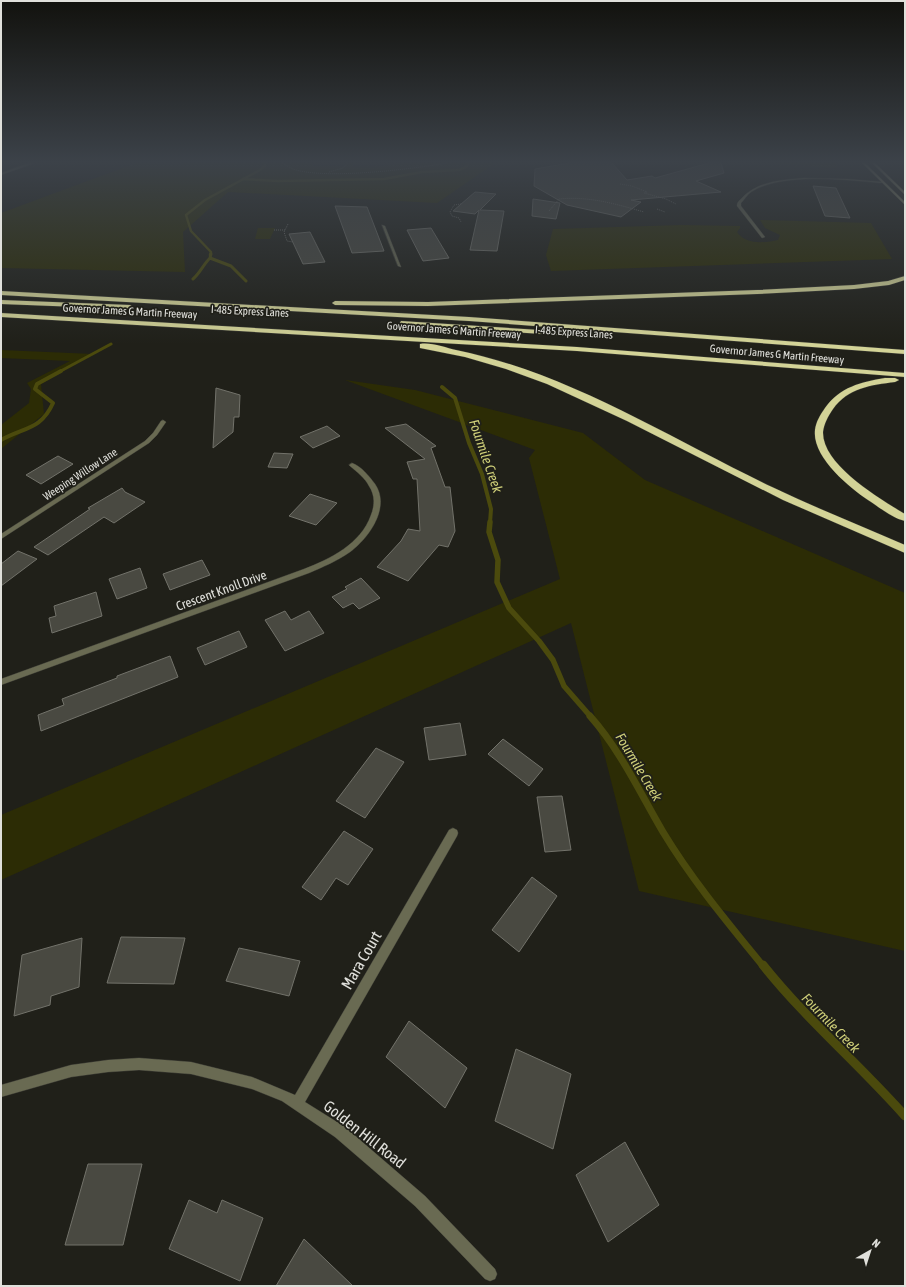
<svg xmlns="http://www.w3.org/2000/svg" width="906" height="1287" viewBox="0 0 906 1287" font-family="'Asap Condensed',sans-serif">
  <rect width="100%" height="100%" fill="#202019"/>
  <path fill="#2c2c05" d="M 136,163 L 181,165 L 185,163 L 309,163 L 314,166 L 345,167 L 347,163 L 354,163 L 352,167 L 372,168 L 402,163 L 495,163 L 437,203 L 228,192 L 183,232 L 185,272 L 1,268 L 1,213 Z
    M 773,163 L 836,163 L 837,168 L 829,168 L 805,165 Z
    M 760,220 L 871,223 L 892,259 L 551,271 L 546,255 L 553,229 L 681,225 L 740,226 L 740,228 L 737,232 C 746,245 764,243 778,240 L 780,235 L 765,228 Z
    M 258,228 L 275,228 L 270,239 L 255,239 Z
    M 1,350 L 93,354 L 41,384 L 44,414 L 1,449 L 1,425 L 29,403 L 31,389 L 27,383 L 70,361 L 1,358 Z
    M 345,380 L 415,390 L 583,433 L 645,480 L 905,593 L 905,951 L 639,891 L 571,623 L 1,880 L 1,815 L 560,579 L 529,458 L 535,450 Z"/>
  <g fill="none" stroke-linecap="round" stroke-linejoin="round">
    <path stroke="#4b4a0d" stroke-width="2.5" d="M 243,179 L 278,181 L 384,179 L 422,172 L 459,170 L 466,167 L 469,163
      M 210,255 L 211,252 L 191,231 L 186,215 L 205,200 L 260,170 L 265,166 L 264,163"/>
    <path stroke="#4b4a0d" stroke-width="3" d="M 211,254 L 210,258 L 231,266 L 246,281
      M 193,279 C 200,273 203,265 210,258
      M 59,372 L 111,344"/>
    <path stroke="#4b4a0d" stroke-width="4" d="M 442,387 L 455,398 L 469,443 L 482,474 L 491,509 L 490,523
      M 1,440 C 24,427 41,430 53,403 L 35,389 L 37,384 L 61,371"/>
    <path stroke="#4b4a0d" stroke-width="5.5" d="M 490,522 L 489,532 L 498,560 L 497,582 L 509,608 L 539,641 L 553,660 L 564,686 L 591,717"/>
    <path stroke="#4b4a0d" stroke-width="7" d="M 590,716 C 621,751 640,793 663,832 C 692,880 728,923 763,966"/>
    <path stroke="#4b4a0d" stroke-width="9" d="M 763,965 C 806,1019 859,1064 905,1116"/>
  </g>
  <path fill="#494941" stroke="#72726a" d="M 569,163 L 612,163 L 627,180 L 652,176 L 655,178 L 709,163 L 721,163 L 724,173 L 696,181 L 721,192 L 631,200 L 641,202 L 621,217 L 567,205 L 534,186 L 535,169 Z
    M 813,186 L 836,188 L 850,218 L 825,216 Z
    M 475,192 L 496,194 L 480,210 L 504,211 L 497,251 L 470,250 L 479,210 L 475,214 L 453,211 Z
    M 533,199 L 560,203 L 556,219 L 532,216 Z
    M 335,206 L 367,207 L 384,251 L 352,253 Z
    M 431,228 L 449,258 L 423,261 L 407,230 Z
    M 310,232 L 325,262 L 303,264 L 289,234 Z
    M 216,388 L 240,395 L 239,417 L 234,417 L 233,432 L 213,448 Z
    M 406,424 L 436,446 L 431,448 L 445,487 L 450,487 L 455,531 L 448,547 L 439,545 L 408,581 L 377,567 L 401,541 L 408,529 L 420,531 L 417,479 L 413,479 L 407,462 L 425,459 L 385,428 Z
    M 327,426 L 340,436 L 313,448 L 300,437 Z
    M 274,453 L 293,454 L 287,468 L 268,467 Z
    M 58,456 L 73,464 L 41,484 L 26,475 Z
    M 122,488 L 125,492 L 145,502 L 114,523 L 104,517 L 48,555 L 34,547 L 90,509 L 88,508 Z
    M 310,494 L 337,503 L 316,525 L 289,516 Z
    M 18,551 L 37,559 L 1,586 L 1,564 Z
    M 202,560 L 210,575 L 170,590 L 163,574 Z
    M 140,568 L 147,588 L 117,599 L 109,579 Z
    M 361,578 L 380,598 L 359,609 L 353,603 L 343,608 L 332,597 L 347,589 L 345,587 Z
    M 96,592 L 102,616 L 52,633 L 49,618 L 56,616 L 54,606 Z
    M 285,611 L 291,620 L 309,611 L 324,633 L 285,651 L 265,620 Z
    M 239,631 L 247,647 L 205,665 L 197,648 Z
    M 170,656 L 178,677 L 41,731 L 38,715 L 64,705 L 62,699 L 117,678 L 117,676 Z
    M 460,723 L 466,755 L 429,760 L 424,728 Z
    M 503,739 L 543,769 L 529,786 L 488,754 Z
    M 376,748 L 404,762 L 365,818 L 336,801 Z
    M 562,796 L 571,850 L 545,852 L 537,797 Z
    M 344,831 L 373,849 L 348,885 L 336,878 L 321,900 L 302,887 Z
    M 532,877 L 557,896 L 519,952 L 492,930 Z
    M 121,937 L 185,938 L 174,984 L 107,983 Z
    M 82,938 L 79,987 L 51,996 L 50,1005 L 14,1016 L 22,955 Z
    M 239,948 L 300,961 L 289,996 L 226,981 Z
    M 409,1021 L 467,1068 L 445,1108 L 386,1057 Z
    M 516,1049 L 571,1074 L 553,1149 L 495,1121 Z
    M 625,1142 L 659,1205 L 608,1242 L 576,1175 Z
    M 88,1164 L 142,1164 L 123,1245 L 65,1245 Z
    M 189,1200 L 217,1213 L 222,1200 L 263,1218 L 240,1281 L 169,1249 Z
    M 304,1239 L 353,1286 L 276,1286 Z"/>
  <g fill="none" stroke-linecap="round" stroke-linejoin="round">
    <g stroke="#3b3b34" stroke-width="1">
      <path id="lane" d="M 382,225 L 385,226 L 401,267 L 398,266 Z"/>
    </g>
    <g stroke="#3b3b34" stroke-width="1">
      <path id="street" d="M 29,163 L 35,163 L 1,175 L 1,173 Z
        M 804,178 L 847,179 L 883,182 L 881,183 C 845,180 783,172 751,192 C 747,195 744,200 741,203 L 741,206 L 765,237 L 762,238 L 737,206 C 737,202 739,201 742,198 C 758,181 782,180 804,178 Z
        M 163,420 L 166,422 L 157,435 L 149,443 L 1,539 L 1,534 L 145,441 L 153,433 L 161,421 Z
        M 352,463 C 361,466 369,476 375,484 C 391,507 369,538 350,552 C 337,561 323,567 309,573 L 1,685 L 1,679 L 304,569 C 330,559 361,544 371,515 C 375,505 375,495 369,486 C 365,478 357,472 350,466 L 349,465 Z
        M 453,828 L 457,830 L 458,833 L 457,836 L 305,1102 L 345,1127 L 425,1196 L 495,1269 L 497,1274 L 495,1279 L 490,1281 L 485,1279 L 415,1206 L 335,1137 L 282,1101 L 252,1089 L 191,1074 L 139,1070 L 108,1072 L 71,1077 L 1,1097 L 1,1085 L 71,1065 L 108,1060 L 139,1058 L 191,1062 L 252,1077 L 295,1095 L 449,830 Z"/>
    </g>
    <g stroke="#3b3b34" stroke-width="1">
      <path id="secondary" d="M 865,163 L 905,202 L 905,205 L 862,163 Z
        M 875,163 L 905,192 L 905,195 L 872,163 Z"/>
    </g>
    <g stroke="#3b3b34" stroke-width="1">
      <path id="highway" d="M 905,276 L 905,280 L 889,285 L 854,289 L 757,294 L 428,306 L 335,305 L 332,303 L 335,301 L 428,302 L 757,290 L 854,285 L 888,281 Z
        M 1,291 L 469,317 L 905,350 L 905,354 L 469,321 L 1,295 Z
        M 1,300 L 130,305 L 133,307 L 130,309 L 1,304 Z
        M 1,313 L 577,347 L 905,373 L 905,377 L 577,351 L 1,317 Z
        M 401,321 L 603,334 L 607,336 L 603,338 L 404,325 L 400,323 Z
        M 420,344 C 431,342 446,348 456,350 C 569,373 669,438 772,487 C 816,508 861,526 905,545 L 905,553 L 783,500 L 627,421 L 547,384 L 506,369 L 465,357 L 420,348 Z
        M 885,378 L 895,378 L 899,380 L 895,382 C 871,385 848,388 833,409 C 828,416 824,424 823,432 C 822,465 880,499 905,514 L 905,521 C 892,518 879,507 868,500 C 849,487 812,457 815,430 C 816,422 820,415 825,408 C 840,387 861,382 885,378 Z"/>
    </g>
    <path stroke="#767670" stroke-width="1" stroke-dasharray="1 1" stroke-linecap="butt" d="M 282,163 C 286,165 289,167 293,169 C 324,180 413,169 447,163
      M 329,172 L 343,168 L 348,163
      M 620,184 L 632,186 L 647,192 L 644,193 L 666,199 L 676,204
      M 461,204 L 454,205 L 450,212 L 452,216 L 459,218 L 461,222
      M 657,209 L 665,212
      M 549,211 L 559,199 C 589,196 616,204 644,212
      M 288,224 L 284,232 L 287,241 L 293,242
      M 274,230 L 285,230"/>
    <use href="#lane" fill="#696a52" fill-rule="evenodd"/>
    <use href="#street" fill="#696a52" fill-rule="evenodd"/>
    <use href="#secondary" fill="#94946e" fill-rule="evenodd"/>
    <use href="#highway" fill="#d3d397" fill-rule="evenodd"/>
  </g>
  <linearGradient id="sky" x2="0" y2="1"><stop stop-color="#12120e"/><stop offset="0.47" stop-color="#3c4249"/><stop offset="1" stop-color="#3c4249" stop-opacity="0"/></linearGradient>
  <rect width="906" height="344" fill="url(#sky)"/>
  <g text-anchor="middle" stroke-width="3.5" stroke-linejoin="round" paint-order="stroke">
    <g font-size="11" fill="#e0e0db" stroke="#202019">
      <text transform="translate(130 311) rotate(3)" y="4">Governor James G Martin Freeway</text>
      <text transform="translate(250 311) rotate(3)" y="4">I-485 Express Lanes</text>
      <text transform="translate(454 330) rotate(4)" y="4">Governor James G Martin Freeway</text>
      <text transform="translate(574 332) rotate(4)" y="4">I-485 Express Lanes</text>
      <text transform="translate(777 354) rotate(5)" y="4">Governor James G Martin Freeway</text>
      <text transform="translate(80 474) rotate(-33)" y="4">Weeping Willow Lane</text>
    </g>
    <g font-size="13" fill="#e0e0db" stroke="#202019">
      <text transform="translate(221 590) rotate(-20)" y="5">Crescent Knoll Drive</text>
    </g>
    <g font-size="14" font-style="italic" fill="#cfcf79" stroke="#202019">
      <text transform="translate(486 456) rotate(71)" y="5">Fourmile Creek</text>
      <text transform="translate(639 767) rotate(59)" y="5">Fourmile Creek</text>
      <text transform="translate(831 1023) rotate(46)" y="5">Fourmile Creek</text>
    </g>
    <g font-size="16" fill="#e0e0db" stroke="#202019">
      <text transform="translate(361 960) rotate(-60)" y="6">Mara Court</text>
      <text transform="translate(365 1134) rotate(38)" y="6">Golden Hill Road</text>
    </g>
  </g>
  <rect width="906" height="1287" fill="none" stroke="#e0e0db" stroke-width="4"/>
  <g transform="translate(870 1251) rotate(39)" stroke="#202019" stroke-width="3" paint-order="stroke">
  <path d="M0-3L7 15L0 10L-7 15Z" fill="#e0e0db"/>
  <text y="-6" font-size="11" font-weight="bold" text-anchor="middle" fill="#e0e0db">N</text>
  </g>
</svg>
